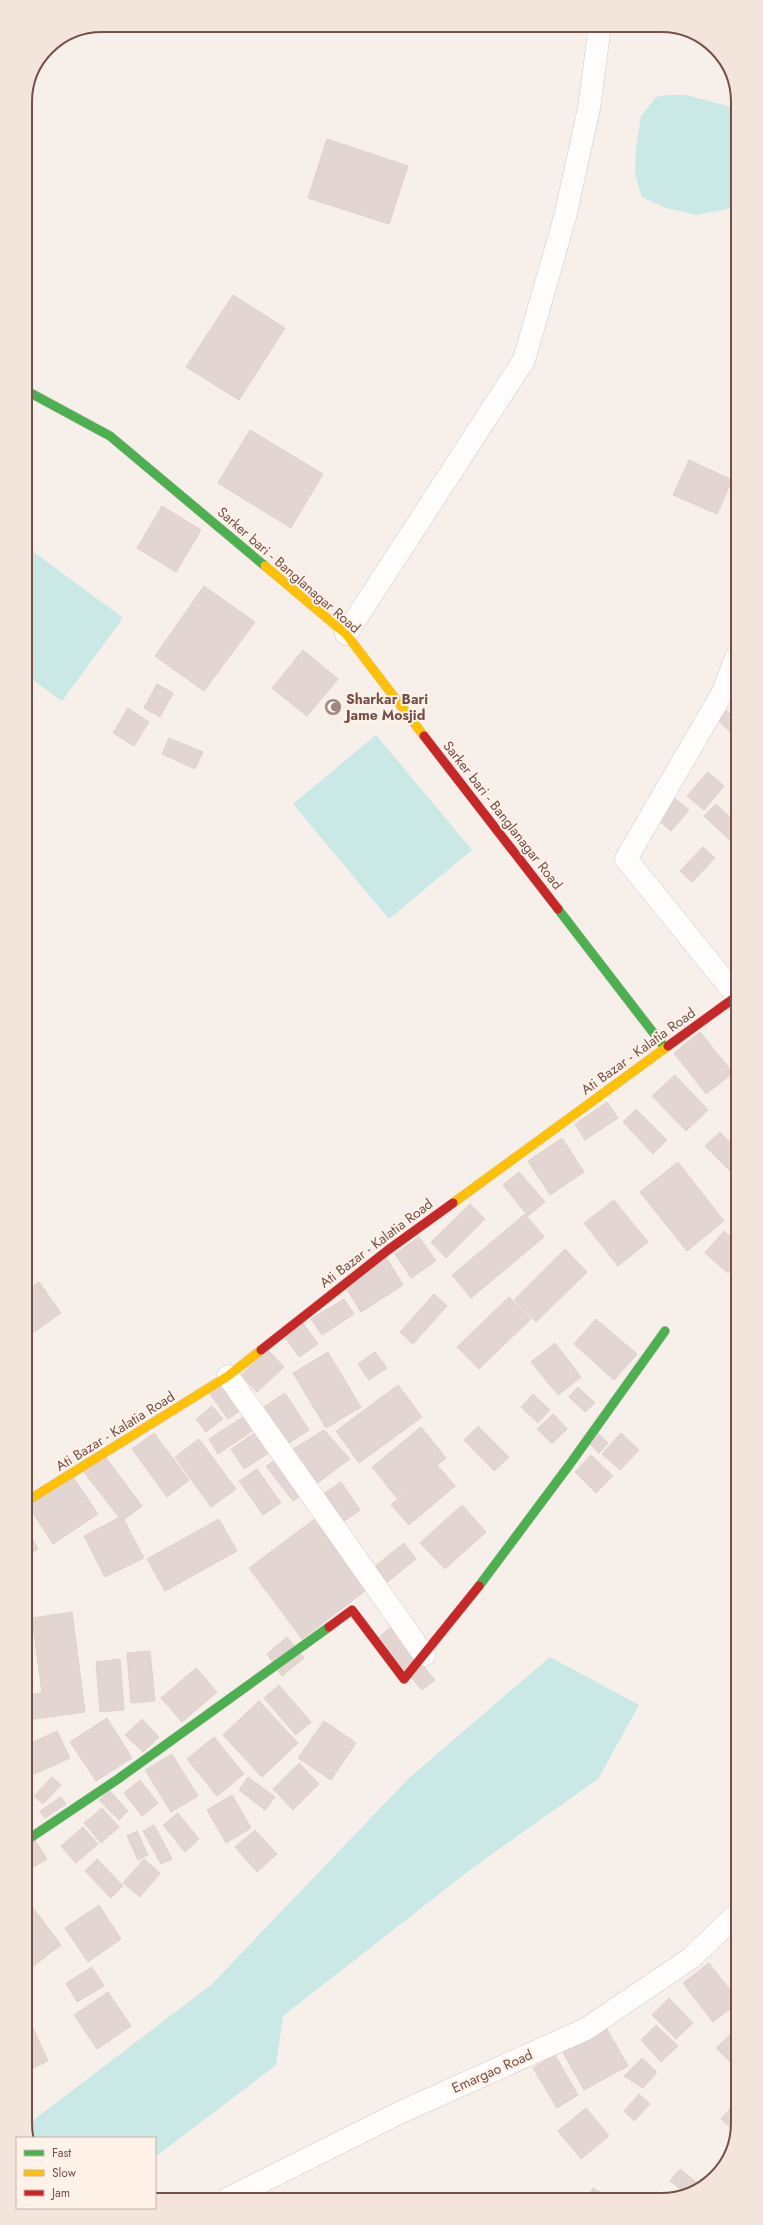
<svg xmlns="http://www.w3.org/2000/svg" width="763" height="2225" viewBox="0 0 763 2225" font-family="Jost,sans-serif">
  <rect width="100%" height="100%" fill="#f7efe9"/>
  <path fill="#cae9e6" d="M 668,95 L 686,95 L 735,108 L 736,207 L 697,215 L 666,208 L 642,197 L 635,174 L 636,148 L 641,116 L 656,97 Z
    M 27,547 L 123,618 L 62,701 L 26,675 Z
    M 376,735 L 472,850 L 389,919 L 293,804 Z
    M 550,1657 L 639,1705 L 598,1779 L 475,1866 L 283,2016 L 276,2065 L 155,2157 L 155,2138 L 28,2138 L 28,2124 L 211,1985 L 409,1778 Z"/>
  <path fill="#e3d5d1" stroke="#e0d1cb" d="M 327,139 L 408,166 L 389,224 L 308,198 Z
    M 233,295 L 285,328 L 239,400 L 186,367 Z
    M 250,430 L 323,474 L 291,528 L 218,483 Z
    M 689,460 L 732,480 L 717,514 L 673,495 Z
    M 162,506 L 201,530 L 176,572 L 137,548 Z
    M 204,586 L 255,622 L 204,691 L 155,656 Z
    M 303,650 L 338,679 L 307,716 L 272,688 Z
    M 157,684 L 173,693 L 160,717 L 144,708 Z
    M 128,708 L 149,722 L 134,746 L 113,733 Z
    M 724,708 L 736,721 L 736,738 L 715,717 Z
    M 169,738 L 203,752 L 195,769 L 162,754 Z
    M 708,772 L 724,786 L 704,810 L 687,796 Z
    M 673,797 L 689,810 L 671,831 L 656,818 Z
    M 736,800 L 736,810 L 731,805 Z
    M 716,804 L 736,823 L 736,839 L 733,843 L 704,816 Z
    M 703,847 L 715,858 L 692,882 L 680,871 Z
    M 700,1032 L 733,1073 L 706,1094 L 674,1053 Z
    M 675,1075 L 708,1110 L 686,1131 L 652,1096 Z
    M 607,1102 L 618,1118 L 585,1140 L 575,1124 Z
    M 636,1109 L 667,1140 L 653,1154 L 623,1122 Z
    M 720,1132 L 737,1150 L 736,1177 L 705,1146 Z
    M 562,1138 L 584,1172 L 550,1195 L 528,1161 Z
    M 678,1162 L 724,1221 L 687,1251 L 640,1192 Z
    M 519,1172 L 545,1202 L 528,1216 L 503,1185 Z
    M 614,1200 L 648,1242 L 618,1266 L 584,1223 Z
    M 470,1204 L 485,1219 L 446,1258 L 431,1242 Z
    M 525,1214 L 544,1237 L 471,1298 L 452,1275 Z
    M 724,1231 L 737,1242 L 737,1262 L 728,1273 L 705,1253 Z
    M 419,1237 L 436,1261 L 411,1278 L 395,1254 Z
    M 565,1249 L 587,1272 L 536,1322 L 514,1300 Z
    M 386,1257 L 403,1285 L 361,1312 L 343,1283 Z
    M 39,1282 L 61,1313 L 27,1337 L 27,1291 Z
    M 434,1294 L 447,1306 L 413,1344 L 400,1332 Z
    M 509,1297 L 531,1319 L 479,1369 L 457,1347 Z
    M 344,1299 L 354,1314 L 322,1335 L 311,1319 Z
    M 596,1319 L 637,1354 L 614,1380 L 574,1344 Z
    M 302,1322 L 318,1344 L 299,1357 L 284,1336 Z
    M 555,1343 L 581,1377 L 558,1395 L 531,1362 Z
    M 268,1350 L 284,1367 L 257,1392 L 241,1375 Z
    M 328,1352 L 361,1407 L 326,1428 L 293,1373 Z
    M 375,1352 L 387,1368 L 369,1380 L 358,1364 Z
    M 232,1374 L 252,1403 L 228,1419 L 208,1391 Z
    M 398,1385 L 422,1417 L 359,1463 L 336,1431 Z
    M 578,1387 L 595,1403 L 585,1412 L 569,1397 Z
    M 285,1393 L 309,1430 L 283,1447 L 259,1410 Z
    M 533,1394 L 550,1410 L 538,1423 L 521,1407 Z
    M 212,1406 L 223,1419 L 206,1432 L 196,1419 Z
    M 553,1414 L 567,1429 L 552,1444 L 537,1429 Z
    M 246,1415 L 255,1429 L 218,1454 L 209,1439 Z
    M 478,1426 L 509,1457 L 494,1471 L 464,1440 Z
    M 421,1427 L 446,1458 L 397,1498 L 372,1467 Z
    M 592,1427 L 608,1443 L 599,1453 L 583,1437 Z
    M 262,1428 L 275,1449 L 244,1469 L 231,1449 Z
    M 324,1430 L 350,1459 L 293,1501 L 266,1466 Z
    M 154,1433 L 189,1480 L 167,1497 L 132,1449 Z
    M 621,1433 L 639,1450 L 620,1470 L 602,1454 Z
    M 199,1439 L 236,1489 L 211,1507 L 175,1457 Z
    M 104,1455 L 142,1506 L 122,1521 L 83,1471 Z
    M 591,1455 L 613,1476 L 596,1493 L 575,1472 Z
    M 437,1465 L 455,1486 L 409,1525 L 391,1505 Z
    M 257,1469 L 281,1503 L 263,1515 L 239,1481 Z
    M 73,1477 L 98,1514 L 53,1544 L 29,1507 Z
    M 341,1482 L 360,1510 L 340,1524 L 320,1496 Z
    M 462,1505 L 486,1532 L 445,1569 L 420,1543 Z
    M 122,1516 L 144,1558 L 105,1577 L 84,1536 Z
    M 316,1518 L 369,1588 L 302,1639 L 249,1568 Z
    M 219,1519 L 237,1551 L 165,1591 L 147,1559 Z
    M 27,1528 L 38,1549 L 27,1555 Z
    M 404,1543 L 416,1559 L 381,1587 L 369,1571 Z
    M 72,1612 L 85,1712 L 27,1720 L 27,1695 L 42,1693 L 32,1618 Z
    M 391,1627 L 435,1680 L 422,1690 L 378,1638 Z
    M 287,1637 L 304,1658 L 282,1676 L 267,1654 Z
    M 150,1651 L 155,1701 L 131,1703 L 127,1653 Z
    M 120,1659 L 124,1710 L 100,1712 L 96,1662 Z
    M 196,1668 L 217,1692 L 182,1722 L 161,1698 Z
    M 279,1685 L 311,1722 L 296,1735 L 264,1698 Z
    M 259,1701 L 298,1743 L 262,1777 L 223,1735 Z
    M 107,1718 L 132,1758 L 96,1781 L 70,1742 Z
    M 142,1719 L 159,1737 L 143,1752 L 125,1735 Z
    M 324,1721 L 356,1743 L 331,1780 L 298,1758 Z
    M 57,1731 L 70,1758 L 28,1777 L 27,1745 Z
    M 214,1737 L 244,1774 L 217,1796 L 187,1759 Z
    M 172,1754 L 198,1796 L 171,1812 L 145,1770 Z
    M 299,1763 L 319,1784 L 293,1810 L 273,1789 Z
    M 52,1777 L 61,1785 L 43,1804 L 34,1796 Z
    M 248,1777 L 275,1797 L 265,1810 L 239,1790 Z
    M 140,1780 L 158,1803 L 142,1816 L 124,1793 Z
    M 109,1790 L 128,1811 L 119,1820 L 99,1800 Z
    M 232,1795 L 251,1828 L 226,1843 L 207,1810 Z
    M 61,1797 L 66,1804 L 45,1818 L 40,1811 Z
    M 102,1808 L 119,1827 L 101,1843 L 84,1823 Z
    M 178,1813 L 199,1839 L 185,1852 L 163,1825 Z
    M 154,1825 L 172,1859 L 161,1864 L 143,1831 Z
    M 83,1827 L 98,1844 L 76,1863 L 61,1846 Z
    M 27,1828 L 47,1859 L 27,1871 Z
    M 255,1830 L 277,1854 L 257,1872 L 235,1847 Z
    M 137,1831 L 148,1855 L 138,1860 L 127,1836 Z
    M 97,1859 L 123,1886 L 111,1898 L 85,1871 Z
    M 144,1859 L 160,1873 L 140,1897 L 123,1883 Z
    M 27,1900 L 61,1945 L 27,1971 Z
    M 99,1905 L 121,1939 L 88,1962 L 65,1928 Z
    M 709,1963 L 738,2000 L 738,2003 L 713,2022 L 683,1983 Z
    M 92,1967 L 104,1986 L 77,2002 L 66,1983 Z
    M 738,1975 L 738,1991 L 730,1983 Z
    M 108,1992 L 131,2026 L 97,2049 L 74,2015 Z
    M 669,1998 L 693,2023 L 676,2039 L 652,2015 Z
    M 27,2015 L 48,2061 L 27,2071 Z
    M 604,2024 L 628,2066 L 584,2090 L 561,2049 Z
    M 656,2025 L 678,2046 L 661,2062 L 641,2040 Z
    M 738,2027 L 738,2068 L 737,2069 L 716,2048 Z
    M 555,2055 L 578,2095 L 557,2108 L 533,2068 Z
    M 642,2058 L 657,2072 L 643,2088 L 624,2076 Z
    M 639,2094 L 650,2104 L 634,2121 L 624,2111 Z
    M 736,2102 L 738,2104 L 738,2121 L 731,2128 L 721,2119 Z
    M 586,2108 L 609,2136 L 581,2159 L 558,2131 Z
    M 680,2169 L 700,2185 L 687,2194 L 670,2181 Z
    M 593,2188 L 610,2198 L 587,2198 Z"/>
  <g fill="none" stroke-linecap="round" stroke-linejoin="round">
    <g stroke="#d5cac6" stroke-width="23">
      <path id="street" d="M 346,634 L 524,360 L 565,217 L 589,108 L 600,25
        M 736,657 L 723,692 L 626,859 L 737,996
        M 228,1376 L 424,1655
        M 227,2199 L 399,2113 L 586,2029 L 691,1958 L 738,1913"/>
    </g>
    <g stroke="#d6cac6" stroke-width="10">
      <path id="fast" d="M 25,390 L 110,436 L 265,566
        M 558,909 L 665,1048
        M 479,1586 L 570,1464 L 665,1331
        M 27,1840 L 118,1779 L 329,1627"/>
    </g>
    <g stroke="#d6cac6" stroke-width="10">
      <path id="slow" d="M 265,566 L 346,634 L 424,736
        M 453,1203 L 668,1046
        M 27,1501 L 228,1376 L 261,1350"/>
    </g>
    <g stroke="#d6cac6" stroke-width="10">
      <path id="jam" d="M 424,736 L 558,909
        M 668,1046 L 737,996
        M 261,1350 L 388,1250 L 453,1203
        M 329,1627 L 352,1610 L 404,1679 L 479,1586"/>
    </g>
    <use href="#street" stroke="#fefdfc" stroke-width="22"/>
    <use href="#fast" stroke="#4caf50" stroke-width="9"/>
    <use href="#slow" stroke="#ffc107" stroke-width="9"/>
    <use href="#jam" stroke="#c62828" stroke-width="9"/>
  </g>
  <defs>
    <g id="mosque-disc" transform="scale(0.9)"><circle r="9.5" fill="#a28880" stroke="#fff2e9"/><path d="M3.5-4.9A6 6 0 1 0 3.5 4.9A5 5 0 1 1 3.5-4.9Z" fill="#fff"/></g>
  </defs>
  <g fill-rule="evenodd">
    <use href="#mosque-disc" x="333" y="707"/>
  </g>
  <g text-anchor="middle" stroke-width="4" stroke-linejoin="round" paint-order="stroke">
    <g font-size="14" fill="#755048" stroke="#fff2e9">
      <text transform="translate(289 570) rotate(41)" y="5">Sarker bari - Banglanagar Road</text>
      <text transform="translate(503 815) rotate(52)" y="5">Sarker bari - Banglanagar Road</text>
      <text transform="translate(638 1051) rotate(-36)" y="5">Ati Bazar - Kalatia Road</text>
      <text transform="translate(376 1243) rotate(-37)" y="5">Ati Bazar - Kalatia Road</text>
      <text transform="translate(115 1431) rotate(-32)" y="5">Ati Bazar - Kalatia Road</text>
      <text transform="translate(492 2071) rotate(-24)" y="5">Emargao Road</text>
    </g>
    <g font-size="14" font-weight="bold" fill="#755048" stroke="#fff2e9" text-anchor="start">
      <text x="346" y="704">Sharkar Bari<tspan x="346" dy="16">Jame Mosjid</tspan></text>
    </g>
  </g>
  <path d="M0 0H763V2225H0ZM102 32H661A70 70 0 0 1 731 102V2123A70 70 0 0 1 661 2193H102A70 70 0 0 1 32 2123V102A70 70 0 0 1 102 32Z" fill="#f4e5dc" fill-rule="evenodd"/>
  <path fill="none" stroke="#755048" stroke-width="2" d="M102 32H661A70 70 0 0 1 731 102V2123A70 70 0 0 1 661 2193H102A70 70 0 0 1 32 2123V102A70 70 0 0 1 102 32Z"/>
  <rect x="16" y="2137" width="140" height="72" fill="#fff2e9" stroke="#c8b1a9"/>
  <rect x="24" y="2150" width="20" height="6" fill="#4caf50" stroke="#c8b1a9"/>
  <text x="52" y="2157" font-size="12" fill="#755048">Fast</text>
  <rect x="24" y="2170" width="20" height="6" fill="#ffc107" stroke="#c8b1a9"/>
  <text x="52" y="2177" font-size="12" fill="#755048">Slow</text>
  <rect x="24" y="2190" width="20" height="6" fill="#c62828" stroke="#c8b1a9"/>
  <text x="52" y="2197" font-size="12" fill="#755048">Jam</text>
</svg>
